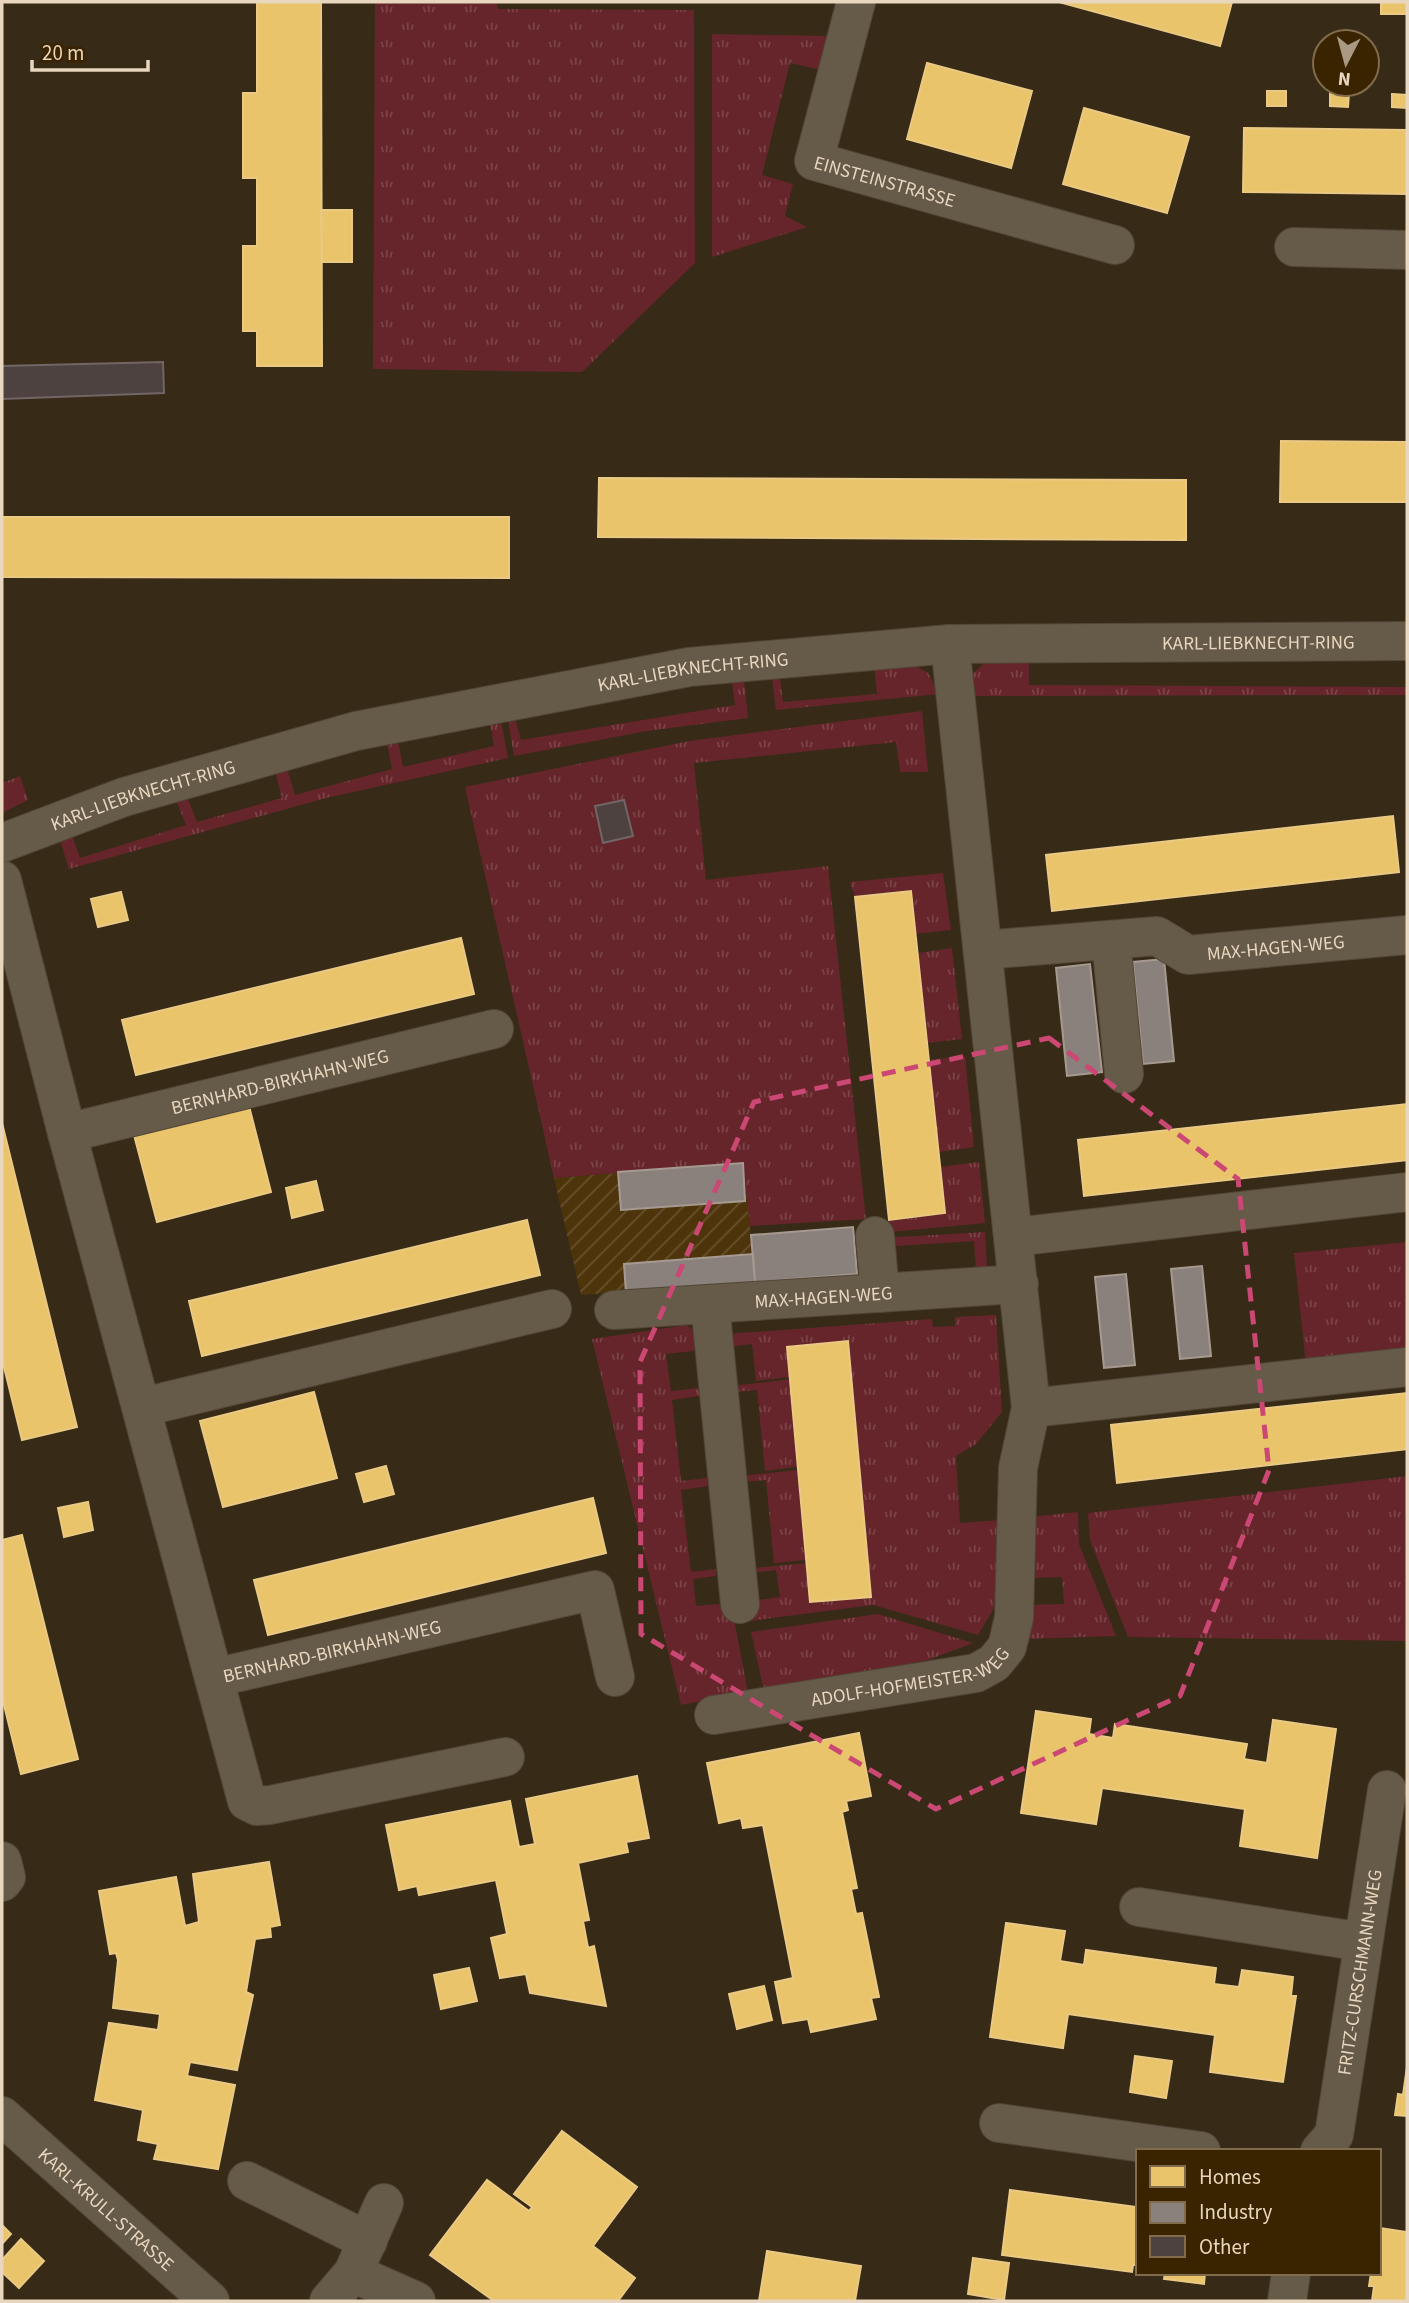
<svg xmlns="http://www.w3.org/2000/svg" width="1409" height="2303" viewBox="0 0 1409 2303" font-family="'Source Sans 3',sans-serif">
  <defs>
    <pattern id="industrial-furrows" width="10" height="10" patternUnits="userSpaceOnUse" patternTransform="scale(1.75)"><rect width="10" height="10" fill="#4d340b"/><path d="M-1 1l2-2M0 10L10 0M9 11l2-2" fill="none" stroke="#67512d"/></pattern>
    <pattern id="grass-tufts" width="24" height="20" patternUnits="userSpaceOnUse" patternTransform="scale(1.75)"><rect width="24" height="20" fill="#65252b"/><path d="M3 7l-1-3M5 7V3M7 7l1-3M15 17l-1-3M17 17v-4M19 17l1-3" fill="none" stroke="#7b4448"/></pattern>
  </defs>
  <rect width="100%" height="100%" fill="#372a16"/>
  <path fill="url(#industrial-furrows)" d="M 743,1163 L 751,1235 L 853,1227 L 857,1274 L 581,1295 L 554,1178 Z"/>
  <path fill="url(#grass-tufts)" d="M 375,2 L 497,2 L 498,9 L 694,10 L 695,263 L 582,372 L 373,369 Z
    M 712,34 L 830,36 L 821,70 L 790,63 L 762,175 L 793,184 L 785,216 L 807,227 L 712,257 Z
    M 1029,659 L 1029,685 L 1407,687 L 1407,695 L 968,696 L 969,678 L 985,662 Z
    M 914,665 L 928,673 L 939,694 L 776,710 L 772,678 L 780,677 L 783,702 L 877,694 L 874,668 Z
    M 744,680 L 748,718 L 647,731 L 514,756 L 508,720 L 515,718 L 521,740 L 735,705 L 732,682 Z
    M 922,711 L 928,772 L 900,772 L 896,742 L 694,763 L 706,880 L 828,866 L 866,1219 L 750,1226 L 743,1163 L 554,1178 L 465,787 L 689,741 Z
    M 501,721 L 508,758 L 326,798 L 69,869 L 57,831 L 71,833 L 80,858 L 186,825 L 176,800 L 187,797 L 197,822 L 282,798 L 275,771 L 287,768 L 295,795 L 392,769 L 387,743 L 398,741 L 403,767 L 494,746 L 490,723 Z
    M 20,776 L 28,800 L 2,813 L 2,783 Z
    M 943,873 L 951,930 L 916,934 L 911,891 L 855,897 L 850,882 Z
    M 952,948 L 962,1039 L 928,1043 L 918,953 Z
    M 965,1056 L 974,1147 L 939,1152 L 929,1060 Z
    M 979,1162 L 985,1223 L 890,1232 L 889,1220 L 945,1213 L 940,1167 Z
    M 985,1232 L 987,1269 L 976,1270 L 974,1241 L 896,1246 L 898,1275 L 882,1238 Z
    M 1407,1242 L 1407,1356 L 1306,1365 L 1294,1253 Z
    M 996,1315 L 1002,1412 L 976,1444 L 956,1456 L 960,1523 L 1001,1520 L 994,1608 L 978,1635 L 873,1605 L 749,1621 L 744,1602 L 780,1597 L 776,1570 L 753,1573 L 753,1568 L 807,1563 L 811,1602 L 871,1596 L 848,1342 L 788,1347 L 790,1377 L 756,1381 L 752,1344 L 727,1347 L 726,1334 L 932,1319 L 933,1327 L 955,1326 L 955,1317 Z
    M 687,1325 L 696,1333 L 698,1346 L 693,1351 L 666,1354 L 671,1391 L 698,1388 L 700,1396 L 672,1400 L 681,1481 L 707,1478 L 708,1486 L 681,1490 L 691,1572 L 716,1569 L 716,1576 L 693,1579 L 696,1606 L 731,1603 L 748,1693 L 681,1705 L 592,1339 Z
    M 791,1379 L 797,1467 L 765,1471 L 757,1390 L 732,1392 L 731,1386 Z
    M 797,1470 L 807,1560 L 774,1563 L 766,1480 L 742,1482 L 742,1476 Z
    M 1407,1476 L 1407,1641 L 1128,1637 L 1090,1540 L 1088,1513 Z
    M 1078,1512 L 1079,1544 L 1116,1636 L 1025,1639 L 1028,1605 L 1064,1604 L 1062,1577 L 1031,1578 L 1030,1517 Z
    M 878,1614 L 973,1643 L 928,1660 L 764,1691 L 751,1632 Z"/>
  <path fill="#e9c46a" stroke="#e9c983" stroke-width="2" d="M 257,2 L 321,2 L 322,366 L 257,366 L 257,331 L 243,331 L 243,246 L 257,246 L 257,178 L 243,178 L 243,93 L 257,93 Z
    M 1059,2 L 1232,2 L 1220,46 Z
    M 1381,2 L 1407,2 L 1407,14 L 1381,14 Z
    M 927,63 L 1032,91 L 1011,168 L 907,139 Z
    M 1267,91 L 1286,91 L 1286,106 L 1267,106 Z
    M 1330,92 L 1349,93 L 1348,107 L 1330,106 Z
    M 1392,94 L 1407,95 L 1407,108 L 1392,107 Z
    M 1084,108 L 1189,137 L 1167,213 L 1063,184 Z
    M 1244,128 L 1407,130 L 1407,194 L 1243,192 Z
    M 321,210 L 352,210 L 352,262 L 322,262 Z
    M 1281,441 L 1407,442 L 1407,502 L 1280,502 Z
    M 599,478 L 1186,480 L 1186,540 L 598,537 Z
    M 2,517 L 509,517 L 509,578 L 2,577 Z
    M 1393,816 L 1399,872 L 1052,911 L 1046,855 Z
    M 911,891 L 945,1213 L 889,1220 L 855,897 Z
    M 121,892 L 128,920 L 98,927 L 91,899 Z
    M 461,938 L 474,994 L 136,1075 L 122,1020 Z
    M 1407,1104 L 1407,1160 L 1084,1196 L 1078,1140 Z
    M 249,1106 L 271,1192 L 157,1222 L 134,1135 Z
    M 2,1123 L 77,1427 L 22,1440 L 2,1359 Z
    M 316,1181 L 323,1210 L 292,1218 L 286,1188 Z
    M 527,1220 L 540,1275 L 202,1356 L 189,1301 Z
    M 848,1341 L 871,1597 L 810,1602 L 787,1347 Z
    M 314,1392 L 337,1478 L 223,1507 L 200,1421 Z
    M 1407,1393 L 1407,1449 L 1117,1483 L 1111,1425 Z
    M 386,1466 L 394,1494 L 364,1502 L 356,1474 Z
    M 593,1498 L 606,1553 L 268,1635 L 254,1580 Z
    M 88,1502 L 93,1530 L 64,1537 L 58,1508 Z
    M 22,1535 L 78,1759 L 21,1774 L 2,1697 L 2,1540 Z
    M 1036,1711 L 1091,1719 L 1089,1734 L 1113,1738 L 1115,1724 L 1247,1744 L 1244,1759 L 1267,1763 L 1273,1720 L 1336,1729 L 1317,1858 L 1240,1846 L 1245,1809 L 1102,1788 L 1096,1824 L 1021,1813 Z
    M 859,1733 L 871,1796 L 846,1801 L 848,1810 L 842,1812 L 857,1888 L 851,1889 L 856,1914 L 862,1913 L 879,1997 L 871,1998 L 876,2019 L 811,2032 L 808,2019 L 783,2023 L 775,1982 L 793,1978 L 763,1825 L 743,1828 L 741,1818 L 719,1823 L 707,1763 Z
    M 637,1776 L 649,1838 L 626,1842 L 628,1852 L 578,1863 L 589,1920 L 583,1921 L 588,1948 L 594,1946 L 606,2006 L 530,1993 L 526,1974 L 500,1978 L 491,1938 L 507,1934 L 496,1880 L 419,1895 L 417,1886 L 399,1890 L 386,1825 L 510,1801 L 519,1847 L 535,1844 L 526,1799 Z
    M 269,1862 L 280,1925 L 270,1927 L 271,1937 L 255,1939 L 246,1992 L 253,1995 L 237,2070 L 190,2062 L 187,2076 L 235,2085 L 218,2169 L 154,2159 L 158,2144 L 138,2140 L 143,2110 L 95,2100 L 109,2023 L 158,2030 L 160,2014 L 113,2008 L 118,1960 L 116,1953 L 110,1954 L 99,1891 L 176,1877 L 185,1926 L 199,1922 L 193,1874 Z
    M 1006,1923 L 1065,1931 L 1060,1961 L 1084,1965 L 1086,1950 L 1216,1968 L 1214,1984 L 1239,1987 L 1242,1970 L 1293,1977 L 1291,1996 L 1296,1996 L 1283,2082 L 1210,2072 L 1215,2035 L 1068,2014 L 1063,2048 L 990,2037 Z
    M 469,1968 L 477,2001 L 441,2009 L 434,1975 Z
    M 764,1986 L 772,2020 L 737,2029 L 729,1994 Z
    M 1135,2056 L 1172,2061 L 1166,2098 L 1130,2092 Z
    M 1407,2067 L 1407,2116 L 1395,2115 L 1398,2094 L 1403,2095 Z
    M 562,2131 L 637,2187 L 593,2246 L 635,2278 L 618,2301 L 494,2301 L 430,2255 L 487,2180 L 529,2211 L 532,2207 L 514,2194 Z
    M 1010,2190 L 1136,2207 L 1138,2201 L 1138,2265 L 1133,2265 L 1132,2272 L 1002,2255 Z
    M 2,2225 L 11,2234 L 2,2244 Z
    M 1380,2228 L 1407,2232 L 1407,2301 L 1372,2301 L 1374,2286 L 1369,2286 L 1371,2273 L 1379,2273 Z
    M 21,2239 L 44,2261 L 19,2288 L 2,2272 L 2,2260 Z
    M 767,2251 L 861,2266 L 855,2301 L 759,2301 Z
    M 973,2258 L 1009,2263 L 1004,2300 L 968,2294 Z
    M 1165,2273 L 1205,2273 L 1204,2284 L 1164,2279 Z"/>
  <path fill="#8a817c" stroke="#a69a90" stroke-width="2" d="M 1164,959 L 1174,1061 L 1143,1064 L 1133,962 Z
    M 1090,964 L 1102,1072 L 1067,1076 L 1056,968 Z
    M 743,1163 L 745,1201 L 621,1210 L 618,1172 Z
    M 853,1227 L 857,1274 L 755,1282 L 751,1235 Z
    M 753,1254 L 755,1282 L 626,1293 L 624,1264 Z
    M 1202,1266 L 1211,1356 L 1180,1359 L 1171,1269 Z
    M 1126,1274 L 1135,1365 L 1104,1368 L 1095,1277 Z"/>
  <path fill="#4e4241" stroke="#716565" stroke-width="2" d="M 163,362 L 164,393 L 2,399 L 2,366 Z
    M 624,800 L 633,836 L 603,843 L 595,806 Z"/>
  <g fill="none" stroke-linecap="round" stroke-linejoin="round">
    <g stroke="#524637" stroke-width="40">
      <g id="minor">
        <path id="s1" d="M 856,2 L 814,161 L 1115,245"/>
        <path d="M 1294,247 L 1407,250"/>
        <path id="s2" d="M 2,843 L 124,797 L 356,731 L 689,667 L 950,644 L 1407,641"/>
        <path d="M 2,880 L 67,1133 L 247,1801 L 257,1806 L 270,1805 L 505,1757"/>
        <path d="M 1111,940 L 1124,1074"/>
        <path id="s3" d="M 983,950 L 1157,936 L 1188,955 L 1407,935"/>
        <path id="s4" d="M 67,1133 L 494,1029"/>
        <path d="M 875,1236 L 880,1293"/>
        <path d="M 1014,1237 L 1407,1192"/>
        <path d="M 710,1304 L 740,1604"/>
        <path id="s5" d="M 614,1310 L 1019,1284"/>
        <path d="M 143,1407 L 552,1309"/>
        <path d="M 1031,1408 L 1407,1367"/>
        <path id="s6" d="M 214,1678 L 595,1590 L 615,1677"/>
        <path id="s7" d="M 714,1715 L 976,1673 L 994,1663 L 1007,1647 L 1014,1618 L 1018,1468 L 1031,1408 L 950,644"/>
        <path d="M 2,1861 L 6,1877 L 2,1882"/>
        <path d="M 1139,1907 L 1363,1942"/>
        <path id="s8" d="M 2,2116 L 210,2301"/>
        <path d="M 999,2123 L 1201,2151"/>
        <path id="s9" d="M 1320,2151 L 1334,2135 L 1387,1790"/>
        <path d="M 247,2181 L 368,2241"/>
        <path d="M 353,2273 L 416,2301"/>
        <path d="M 329,2301 L 353,2273 L 384,2203"/>
        <path d="M 1287,2301 L 1291,2273"/>
      </g>
    </g>
    <use href="#minor" stroke="#665a49" stroke-width="38"/>
  </g>
  <path fill="none" stroke="#cc4874" stroke-width="5" stroke-dasharray="14 9" stroke-linejoin="round" d="M 1049,1038 L 1238,1179 L 1269,1470 L 1180,1696 L 936,1809 L 641,1634 L 640,1362 L 754,1102 Z"/>
  <g text-anchor="middle" stroke-width="7" stroke-linejoin="round" paint-order="stroke">
    <g font-size="19" fill="#e8d6be" stroke="#3a2400">
      <text dy="7" stroke="none"><textPath href="#s1" startOffset="238">EINSTEINSTRASSE</textPath></text>
      <text dy="7" stroke="none"><textPath href="#s2" startOffset="1281">KARL-LIEBKNECHT-RING</textPath></text>
      <text dy="7" stroke="none"><textPath href="#s2" startOffset="714">KARL-LIEBKNECHT-RING</textPath></text>
      <text dy="7" stroke="none"><textPath href="#s2" startOffset="149">KARL-LIEBKNECHT-RING</textPath></text>
      <text dy="7" stroke="none"><textPath href="#s3" startOffset="299">MAX-HAGEN-WEG</textPath></text>
      <text dy="7" stroke="none"><textPath href="#s4" startOffset="219">BERNHARD-BIRKHAHN-WEG</textPath></text>
      <text dy="7" stroke="none"><textPath href="#s5" startOffset="210">MAX-HAGEN-WEG</textPath></text>
      <text dy="7" stroke="none"><textPath href="#s6" startOffset="121">BERNHARD-BIRKHAHN-WEG</textPath></text>
      <text dy="7" stroke="none"><textPath href="#s7" startOffset="201">ADOLF-HOFMEISTER-WEG</textPath></text>
      <text dy="7" stroke="none"><textPath href="#s9" startOffset="186">FRITZ-CURSCHMANN-WEG</textPath></text>
      <text dy="7" stroke="none"><textPath href="#s8" startOffset="140">KARL-KRULL-STRASSE</textPath></text>
    </g>
  </g>
  <rect width="1409" height="2303" fill="none" stroke="#e8d6be" stroke-width="7"/>
  <rect x="1136" y="2149" width="245" height="126" fill="#3a2400" stroke="#806b4c" stroke-width="2"/>
  <rect x="1150" y="2166" width="35" height="21" fill="#e9c46a" stroke="#806b4c" stroke-width="2"/>
  <text x="1199" y="2184" font-size="21" fill="#e8d6be">Homes</text>
  <rect x="1150" y="2202" width="35" height="21" fill="#8a817c" stroke="#806b4c" stroke-width="2"/>
  <text x="1199" y="2219" font-size="21" fill="#e8d6be">Industry</text>
  <rect x="1150" y="2236" width="35" height="21" fill="#4e4241" stroke="#806b4c" stroke-width="2"/>
  <text x="1199" y="2254" font-size="21" fill="#e8d6be">Other</text>
  <g transform="translate(1346 63) rotate(186)"><circle r="33" fill="#3a2400" stroke="#806b4c" stroke-width="2"/>
  <path d="M0-5L12 26L0 18L-12 26Z" fill="#aa9a83"/>
  <text y="-10" font-size="19" font-weight="bold" text-anchor="middle" fill="#e8d6be">N</text>
  </g>
  <path d="M32 60v10h116v-10" fill="none" stroke="#e8d6be" stroke-width="3.5"/>
  <text x="42" y="60" font-size="21" fill="#e8d6be" stroke="#3a2400" stroke-width="5" paint-order="stroke">20 m</text>
</svg>
